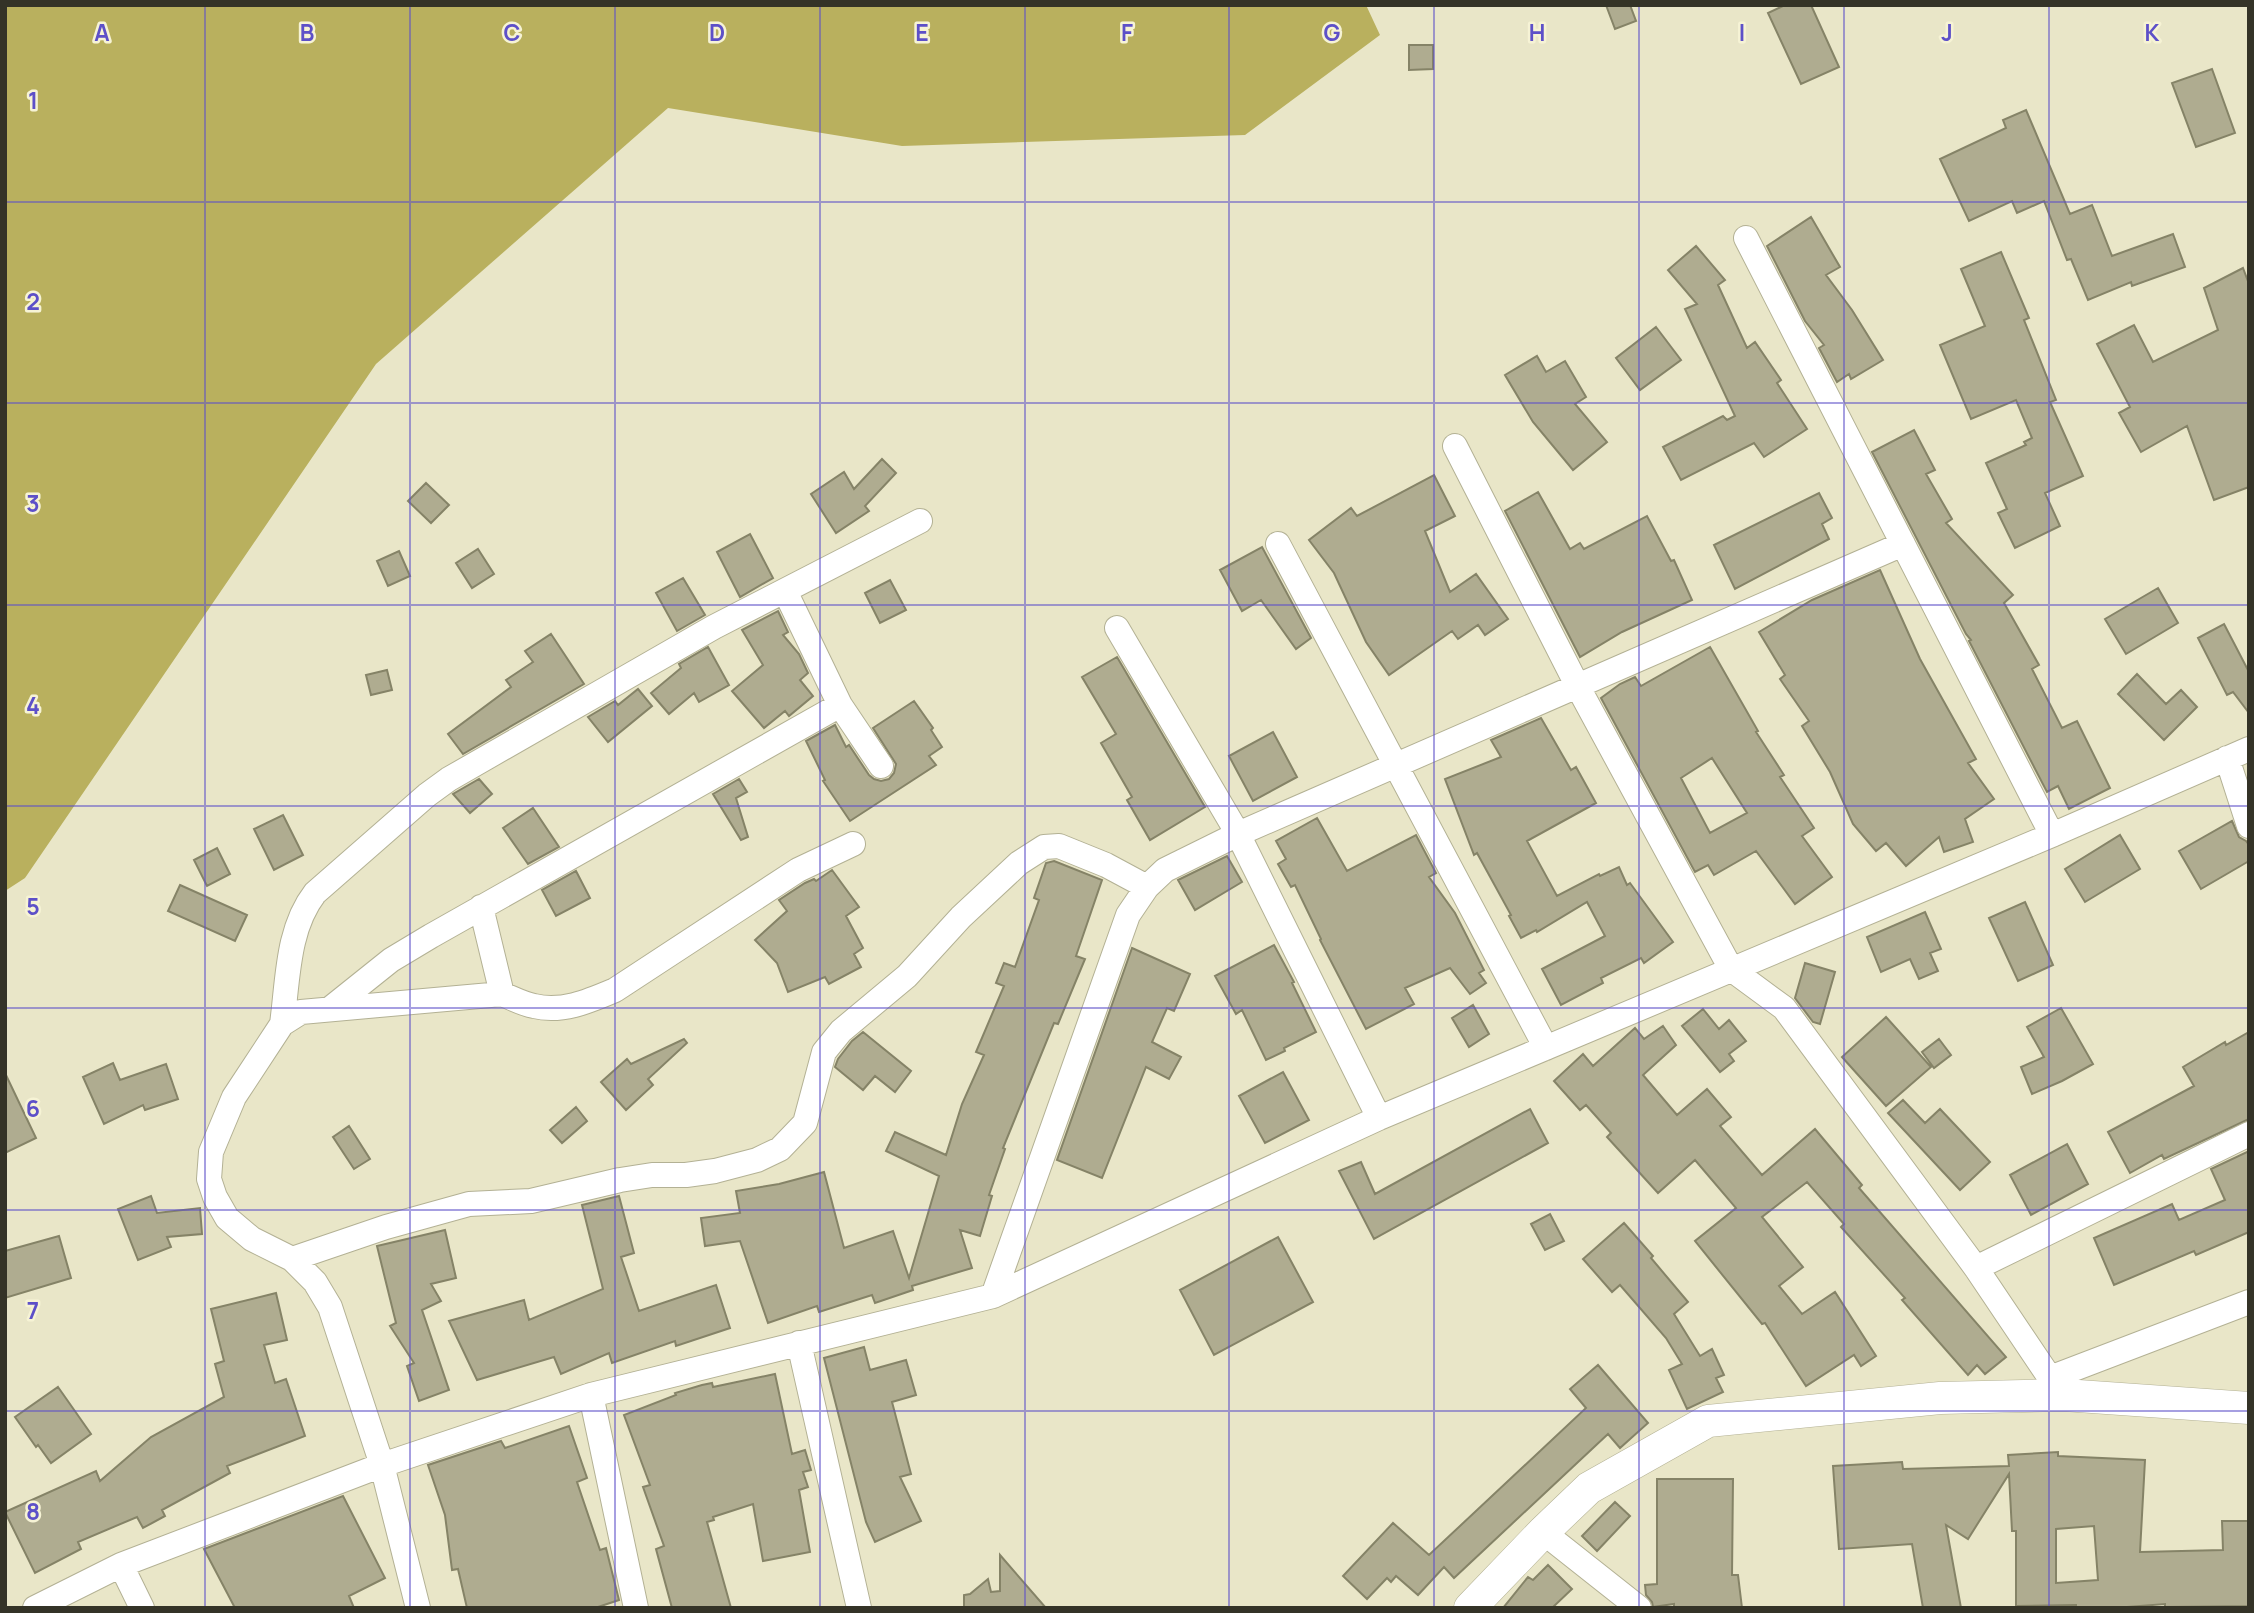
<svg xmlns="http://www.w3.org/2000/svg" width="2254" height="1613" viewBox="0 0 2254 1613" font-family="Manrope,sans-serif">
  <rect width="100%" height="100%" fill="#e9e6c8"/>
  <path fill="#b9b05e" d="M 5,5 L 1366,5 L 1380,35 L 1245,135 L 902,146 L 668,108 L 376,364 L 25,878 L 5,891 Z"/>
  <path fill="#afac90" stroke="#858367" stroke-width="2" fill-rule="evenodd" d="M 1606,5 L 1630,5 L 1636,21 L 1615,29 Z
    M 1785,5 L 1811,5 L 1839,67 L 1801,84 L 1768,13 Z
    M 1409,45 L 1433,45 L 1433,69 L 1409,70 Z
    M 2212,69 L 2235,133 L 2196,147 L 2172,83 Z
    M 2026,110 L 2070,214 L 2092,205 L 2112,256 L 2173,234 L 2185,267 L 2132,286 L 2131,282 L 2088,300 L 2071,259 L 2067,260 L 2044,201 L 2017,213 L 2012,201 L 1969,221 L 1940,159 L 2006,128 L 2003,120 Z
    M 1811,217 L 1840,267 L 1826,275 L 1852,310 L 1883,360 L 1851,379 L 1849,374 L 1837,382 L 1819,348 L 1824,345 L 1805,321 L 1767,246 Z
    M 1696,246 L 1725,280 L 1718,285 L 1747,348 L 1755,342 L 1781,380 L 1777,383 L 1807,429 L 1764,457 L 1754,443 L 1681,480 L 1663,447 L 1723,416 L 1727,420 L 1735,416 L 1685,309 L 1697,304 L 1668,270 Z
    M 2001,252 L 2029,318 L 2024,320 L 2056,400 L 2050,402 L 2083,476 L 2045,493 L 2060,526 L 2015,548 L 1998,513 L 2007,509 L 1986,463 L 2026,445 L 2024,442 L 2032,438 L 2016,400 L 1971,419 L 1940,345 L 1985,326 L 1961,269 Z
    M 2243,268 L 2249,284 L 2249,487 L 2214,500 L 2187,426 L 2141,452 L 2119,413 L 2130,407 L 2097,344 L 2134,325 L 2153,362 L 2218,330 L 2204,288 Z
    M 1656,327 L 1681,360 L 1640,390 L 1616,358 Z
    M 1537,356 L 1546,372 L 1565,361 L 1586,397 L 1575,404 L 1607,442 L 1573,470 L 1533,422 L 1505,375 Z
    M 1914,430 L 1935,470 L 1926,474 L 1952,519 L 1946,523 L 2013,595 L 2004,603 L 2039,665 L 2032,669 L 2062,728 L 2077,721 L 2110,788 L 2069,809 L 2058,786 L 2047,792 L 1969,641 L 1971,640 L 1966,634 L 1872,452 Z
    M 882,459 L 896,473 L 865,506 L 869,511 L 836,533 L 811,494 L 844,472 L 854,489 Z
    M 1434,475 L 1455,516 L 1425,531 L 1450,592 L 1476,574 L 1508,619 L 1485,635 L 1478,625 L 1458,639 L 1452,631 L 1389,675 L 1366,642 L 1334,573 L 1309,540 L 1351,508 L 1357,516 Z
    M 426,483 L 449,505 L 431,523 L 408,501 Z
    M 1538,492 L 1570,549 L 1580,543 L 1584,549 L 1647,516 L 1671,561 L 1674,560 L 1692,600 L 1622,632 L 1580,657 L 1505,511 Z
    M 1819,493 L 1832,518 L 1822,524 L 1829,539 L 1735,589 L 1714,545 Z
    M 750,534 L 773,578 L 740,597 L 717,552 Z
    M 1262,547 L 1311,638 L 1296,649 L 1261,600 L 1242,611 L 1220,570 Z
    M 478,549 L 494,574 L 472,588 L 456,563 Z
    M 399,551 L 410,576 L 388,586 L 377,561 Z
    M 1880,570 L 1920,659 L 1976,759 L 1968,763 L 1994,799 L 1965,819 L 1973,842 L 1944,852 L 1939,837 L 1906,866 L 1886,843 L 1876,851 L 1853,824 L 1830,772 L 1802,726 L 1809,721 L 1780,679 L 1785,675 L 1759,632 L 1812,600 Z
    M 683,578 L 705,615 L 677,631 L 656,593 Z
    M 890,580 L 906,610 L 880,623 L 865,593 Z
    M 2158,588 L 2178,623 L 2126,654 L 2105,619 Z
    M 778,611 L 788,632 L 783,635 L 799,654 L 808,673 L 800,680 L 813,696 L 789,716 L 785,711 L 764,728 L 732,691 L 763,665 L 742,630 Z
    M 2224,624 L 2249,672 L 2249,713 L 2233,692 L 2227,695 L 2198,638 Z
    M 551,634 L 584,684 L 463,754 L 448,734 L 511,687 L 506,680 L 533,662 L 525,651 Z
    M 708,647 L 729,685 L 699,702 L 694,693 L 669,714 L 651,693 L 681,668 L 679,664 Z
    M 1710,647 L 1758,731 L 1756,732 L 1784,775 L 1780,777 L 1814,828 L 1802,836 L 1832,877 L 1795,904 L 1756,851 L 1714,875 L 1708,865 L 1695,872 L 1601,698 L 1620,684 L 1635,677 L 1641,686 ZM 1712,758 L 1747,813 L 1710,833 L 1681,778 Z
    M 1117,657 L 1205,807 L 1150,840 L 1127,800 L 1132,797 L 1101,743 L 1116,734 L 1082,677 Z
    M 387,670 L 392,690 L 371,695 L 366,675 Z
    M 2137,674 L 2166,704 L 2181,690 L 2197,707 L 2164,740 L 2118,694 Z
    M 638,689 L 652,706 L 608,742 L 588,717 L 615,701 L 618,705 Z
    M 914,701 L 933,728 L 931,730 L 942,747 L 929,756 L 936,765 L 850,821 L 823,781 L 825,780 L 806,741 L 835,725 L 846,747 L 849,745 L 869,775 L 874,779 L 881,781 L 889,779 L 894,773 L 896,764 L 873,728 Z
    M 1541,718 L 1571,770 L 1576,767 L 1596,803 L 1527,841 L 1557,896 L 1599,874 L 1600,876 L 1619,867 L 1627,885 L 1630,883 L 1673,942 L 1644,963 L 1641,958 L 1601,978 L 1603,983 L 1561,1005 L 1542,969 L 1605,936 L 1587,902 L 1537,932 L 1536,930 L 1521,938 L 1509,916 L 1511,915 L 1477,853 L 1474,855 L 1445,779 L 1501,757 L 1491,740 Z
    M 1273,732 L 1297,777 L 1253,801 L 1229,756 Z
    M 479,779 L 492,794 L 470,813 L 453,794 Z
    M 739,779 L 747,792 L 736,798 L 748,837 L 741,840 L 713,794 Z
    M 533,808 L 559,847 L 528,864 L 503,828 Z
    M 283,815 L 303,855 L 274,870 L 254,829 Z
    M 1317,818 L 1347,871 L 1416,835 L 1436,873 L 1429,877 L 1455,913 L 1484,970 L 1479,973 L 1486,983 L 1470,994 L 1450,968 L 1405,988 L 1414,1004 L 1366,1029 L 1320,940 L 1321,939 L 1295,885 L 1291,887 L 1278,864 L 1286,859 L 1276,841 Z
    M 2232,821 L 2239,837 L 2246,841 L 2249,845 L 2249,861 L 2201,889 L 2179,851 Z
    M 2120,835 L 2140,869 L 2085,902 L 2065,869 Z
    M 217,848 L 230,874 L 207,886 L 194,860 Z
    M 1227,856 L 1242,882 L 1195,910 L 1178,880 Z
    M 1054,861 L 1102,880 L 1076,956 L 1085,959 L 1058,1024 L 1054,1023 L 1003,1148 L 1005,1149 L 989,1195 L 992,1196 L 980,1236 L 960,1230 L 972,1268 L 912,1286 L 913,1290 L 875,1303 L 872,1295 L 819,1312 L 817,1306 L 768,1323 L 740,1241 L 705,1246 L 701,1218 L 740,1213 L 736,1191 L 779,1184 L 824,1172 L 844,1248 L 893,1231 L 909,1278 L 939,1176 L 886,1151 L 895,1132 L 946,1155 L 962,1104 L 984,1055 L 976,1052 L 1004,986 L 996,983 L 1004,963 L 1015,967 L 1039,900 L 1034,898 L 1046,863 Z
    M 832,870 L 859,907 L 846,916 L 863,948 L 854,954 L 861,967 L 829,984 L 825,977 L 788,992 L 777,963 L 755,940 L 787,911 L 779,900 L 805,883 L 814,879 L 816,881 Z
    M 576,871 L 590,898 L 556,916 L 542,890 Z
    M 180,885 L 247,915 L 235,941 L 168,911 Z
    M 2025,902 L 2053,965 L 2018,981 L 1989,918 Z
    M 1925,912 L 1941,949 L 1930,953 L 1938,971 L 1919,979 L 1910,959 L 1881,972 L 1867,937 Z
    M 1274,945 L 1294,982 L 1292,983 L 1316,1032 L 1284,1048 L 1285,1051 L 1266,1060 L 1242,1010 L 1236,1014 L 1215,976 Z
    M 1132,948 L 1190,974 L 1174,1011 L 1167,1008 L 1152,1042 L 1181,1057 L 1169,1079 L 1146,1067 L 1102,1178 L 1057,1160 Z
    M 1805,963 L 1835,972 L 1820,1024 L 1813,1022 L 1795,998 Z
    M 1473,1005 L 1489,1034 L 1469,1047 L 1452,1018 Z
    M 2061,1008 L 2093,1064 L 2062,1081 L 2032,1094 L 2021,1067 L 2044,1057 L 2027,1027 Z
    M 1703,1009 L 1719,1029 L 1729,1020 L 1746,1041 L 1729,1054 L 1734,1061 L 1720,1072 L 1682,1026 Z
    M 1886,1017 L 1931,1067 L 1886,1106 L 1842,1057 Z
    M 1663,1026 L 1676,1045 L 1643,1075 L 1677,1115 L 1707,1089 L 1731,1117 L 1720,1126 L 1762,1175 L 1815,1129 L 1862,1185 L 1859,1188 L 2006,1357 L 1985,1374 L 1977,1365 L 1968,1375 L 1902,1300 L 1905,1298 L 1841,1227 L 1844,1224 L 1807,1182 L 1762,1217 L 1803,1267 L 1779,1286 L 1802,1314 L 1835,1292 L 1876,1356 L 1861,1366 L 1854,1355 L 1806,1386 L 1765,1323 L 1762,1324 L 1695,1241 L 1736,1208 L 1695,1160 L 1658,1193 L 1607,1137 L 1611,1133 L 1586,1105 L 1580,1110 L 1554,1081 L 1583,1054 L 1593,1066 L 1635,1028 L 1644,1039 Z
    M 863,1032 L 911,1071 L 895,1092 L 875,1076 L 863,1090 L 835,1067 L 838,1059 L 852,1041 Z
    M 2249,1032 L 2249,1119 L 2164,1159 L 2162,1155 L 2130,1173 L 2108,1132 L 2194,1086 L 2183,1067 L 2225,1042 L 2226,1045 Z
    M 684,1039 L 687,1043 L 648,1079 L 653,1085 L 626,1110 L 601,1082 L 627,1059 L 631,1064 Z
    M 1939,1039 L 1951,1055 L 1934,1068 L 1922,1052 Z
    M 113,1063 L 120,1080 L 166,1064 L 178,1099 L 145,1110 L 143,1105 L 104,1124 L 83,1077 Z
    M 1283,1072 L 1309,1120 L 1265,1143 L 1239,1096 Z
    M 5,1073 L 36,1138 L 5,1153 Z
    M 1903,1100 L 1925,1123 L 1940,1109 L 1990,1162 L 1960,1190 L 1888,1113 Z
    M 576,1107 L 587,1121 L 562,1143 L 550,1130 Z
    M 1530,1109 L 1548,1143 L 1374,1239 L 1339,1171 L 1361,1162 L 1375,1194 Z
    M 349,1126 L 370,1159 L 354,1169 L 333,1137 Z
    M 2067,1144 L 2088,1184 L 2031,1215 L 2010,1175 Z
    M 2249,1151 L 2249,1232 L 2196,1255 L 2194,1251 L 2114,1285 L 2094,1238 L 2172,1204 L 2179,1220 L 2225,1200 L 2211,1169 Z
    M 151,1196 L 157,1213 L 200,1208 L 202,1234 L 167,1237 L 171,1247 L 138,1260 L 118,1209 Z
    M 619,1196 L 634,1253 L 621,1257 L 639,1311 L 716,1285 L 730,1328 L 676,1346 L 675,1341 L 612,1363 L 609,1353 L 561,1374 L 554,1357 L 477,1380 L 449,1321 L 524,1300 L 529,1320 L 603,1289 L 582,1205 Z
    M 1550,1214 L 1564,1241 L 1545,1250 L 1531,1224 Z
    M 1624,1223 L 1653,1256 L 1651,1258 L 1688,1302 L 1674,1314 L 1700,1356 L 1712,1349 L 1724,1375 L 1716,1378 L 1723,1392 L 1687,1409 L 1669,1370 L 1682,1364 L 1666,1338 L 1620,1285 L 1612,1292 L 1583,1259 Z
    M 445,1230 L 456,1278 L 431,1284 L 441,1301 L 422,1310 L 449,1390 L 419,1401 L 407,1366 L 414,1363 L 390,1326 L 396,1323 L 377,1246 Z
    M 59,1236 L 71,1278 L 5,1298 L 5,1251 Z
    M 1278,1237 L 1313,1302 L 1214,1355 L 1180,1290 Z
    M 276,1293 L 287,1340 L 264,1345 L 275,1383 L 286,1379 L 305,1436 L 227,1466 L 230,1473 L 162,1510 L 165,1516 L 143,1528 L 137,1517 L 78,1542 L 81,1549 L 35,1573 L 5,1512 L 96,1471 L 100,1481 L 151,1437 L 224,1397 L 215,1364 L 224,1361 L 211,1309 Z
    M 864,1347 L 870,1370 L 906,1360 L 916,1395 L 892,1402 L 911,1474 L 900,1477 L 921,1521 L 875,1542 L 866,1522 L 824,1358 Z
    M 1598,1365 L 1648,1423 L 1620,1448 L 1608,1434 L 1454,1578 L 1444,1567 L 1418,1595 L 1396,1576 L 1391,1582 L 1387,1578 L 1367,1599 L 1343,1576 L 1393,1523 L 1429,1555 L 1586,1408 L 1570,1389 Z
    M 775,1374 L 792,1454 L 805,1450 L 811,1470 L 803,1472 L 808,1487 L 799,1490 L 810,1552 L 763,1561 L 753,1504 L 713,1517 L 714,1520 L 707,1522 L 731,1608 L 672,1608 L 656,1549 L 664,1546 L 643,1487 L 650,1485 L 624,1415 L 676,1395 L 675,1393 L 702,1385 L 712,1383 L 713,1387 Z
    M 58,1387 L 91,1434 L 51,1463 L 38,1445 L 36,1447 L 15,1417 Z
    M 569,1426 L 587,1478 L 577,1482 L 600,1550 L 606,1548 L 619,1600 L 595,1608 L 467,1608 L 458,1569 L 452,1570 L 445,1515 L 428,1465 L 501,1441 L 505,1448 Z
    M 2058,1452 L 2058,1456 L 2145,1460 L 2140,1552 L 2223,1550 L 2222,1521 L 2249,1521 L 2249,1606 L 2165,1607 L 2165,1604 L 2114,1608 L 2076,1608 L 2076,1605 L 2016,1606 L 2016,1531 L 2012,1531 L 2009,1474 L 1968,1539 L 1946,1525 L 1961,1608 L 1923,1608 L 1912,1544 L 1839,1549 L 1833,1466 L 1902,1462 L 1903,1469 L 2009,1466 L 2008,1455 ZM 2094,1526 L 2098,1580 L 2056,1583 L 2056,1529 Z
    M 1657,1479 L 1733,1479 L 1732,1575 L 1738,1575 L 1742,1608 L 1674,1608 L 1674,1604 L 1653,1607 L 1652,1602 L 1646,1595 L 1645,1585 L 1657,1584 Z
    M 343,1496 L 385,1578 L 349,1596 L 354,1608 L 235,1608 L 204,1549 Z
    M 1615,1502 L 1630,1516 L 1597,1551 L 1582,1536 Z
    M 1000,1555 L 1046,1608 L 964,1608 L 964,1595 L 970,1594 L 988,1579 L 991,1592 L 1000,1591 Z
    M 1548,1565 L 1572,1589 L 1552,1608 L 1503,1608 L 1528,1577 L 1533,1580 Z"/>
  <g fill="none" stroke-linecap="round" stroke-linejoin="round">
    <g stroke="#b3b194" stroke-width="26">
      <path id="minor" d="M 1746,238 L 2052,835
        M 1455,446 L 1578,687 L 1731,969 L 1784,1008 L 1976,1268 L 2050,1378 L 2064,1395
        M 1278,544 L 1546,1048
        M 1117,628 L 1238,834 L 1379,1118
        M 840,705 L 881,766
        M 2227,758 L 2249,826
        M 481,907 L 502,994
        M 331,1008 L 391,960 L 431,936 L 840,705 L 785,591
        M 282,1024 C 288,980 287,929 315,893 L 427,795 L 449,779 L 714,627 L 920,521
        M 292,1259 L 386,1227 L 469,1204 L 531,1201 L 620,1180 L 652,1175 L 686,1175 L 715,1171 L 757,1160 L 780,1149 L 805,1123 L 824,1052 L 841,1031 L 907,976 L 961,917 L 1019,863 L 1044,847 L 1059,846 L 1106,865 L 1147,887
        M 1976,1268 L 2249,1134
        M 993,1296 L 1379,1118 L 2052,835 L 2249,749
        M 799,1343 L 859,1608
        M 2050,1378 L 2249,1302
        M 591,1395 L 636,1608
        M 1543,1532 L 1639,1608
        M 121,1565 L 142,1608
        M 35,1608 L 121,1565 L 382,1465 L 591,1395 L 993,1296 L 1128,915 L 1147,887 L 1165,870 L 1238,834 L 1903,544
        M 418,1608 L 382,1465 L 330,1307 L 315,1282 L 292,1259 L 252,1239 L 227,1218 L 215,1197 L 209,1179 L 211,1152 L 234,1097 L 282,1024 L 301,1012 L 502,994 C 512,998 523,1004 534,1006 C 562,1013 589,1001 615,990 L 798,870 L 853,844"/>
    </g>
    <g stroke="#b3b194" stroke-width="33">
      <path id="tertiary" d="M 1470,1608 L 1543,1532 L 1589,1488 L 1708,1421 L 1940,1398 L 2064,1395 L 2249,1408"/>
    </g>
    <use href="#minor" stroke="#fff" stroke-width="24"/>
    <use href="#tertiary" stroke="#fff" stroke-width="32"/>
  </g>
  <path fill="none" stroke="#5d50c8" stroke-width="2" stroke-opacity="0.55" d="M 205,5 L 205,1608M 410,5 L 410,1608M 615,5 L 615,1608M 820,5 L 820,1608M 1025,5 L 1025,1608M 1229,5 L 1229,1608M 1434,5 L 1434,1608M 1639,5 L 1639,1608M 1844,5 L 1844,1608M 2049,5 L 2049,1608M 5,202 L 2249,202M 5,403 L 2249,403M 5,605 L 2249,605M 5,806 L 2249,806M 5,1008 L 2249,1008M 5,1210 L 2249,1210M 5,1411 L 2249,1411"/>
  <g font-size="23" text-anchor="middle" font-weight="bold" fill="#5d50c8" stroke="#f6f3d5" stroke-width="5" stroke-linejoin="round" paint-order="stroke">
    <text x="102" y="41">A</text>
    <text x="307" y="41">B</text>
    <text x="512" y="41">C</text>
    <text x="717" y="41">D</text>
    <text x="922" y="41">E</text>
    <text x="1127" y="41">F</text>
    <text x="1332" y="41">G</text>
    <text x="1537" y="41">H</text>
    <text x="1742" y="41">I</text>
    <text x="1947" y="41">J</text>
    <text x="2152" y="41">K</text>
    <text x="33" y="109">1</text>
    <text x="33" y="310">2</text>
    <text x="33" y="512">3</text>
    <text x="33" y="714">4</text>
    <text x="33" y="915">5</text>
    <text x="33" y="1117">6</text>
    <text x="33" y="1319">7</text>
    <text x="33" y="1520">8</text>
  </g>
  <rect width="2254" height="1613" fill="none" stroke="#343327" stroke-width="14"/>
</svg>
